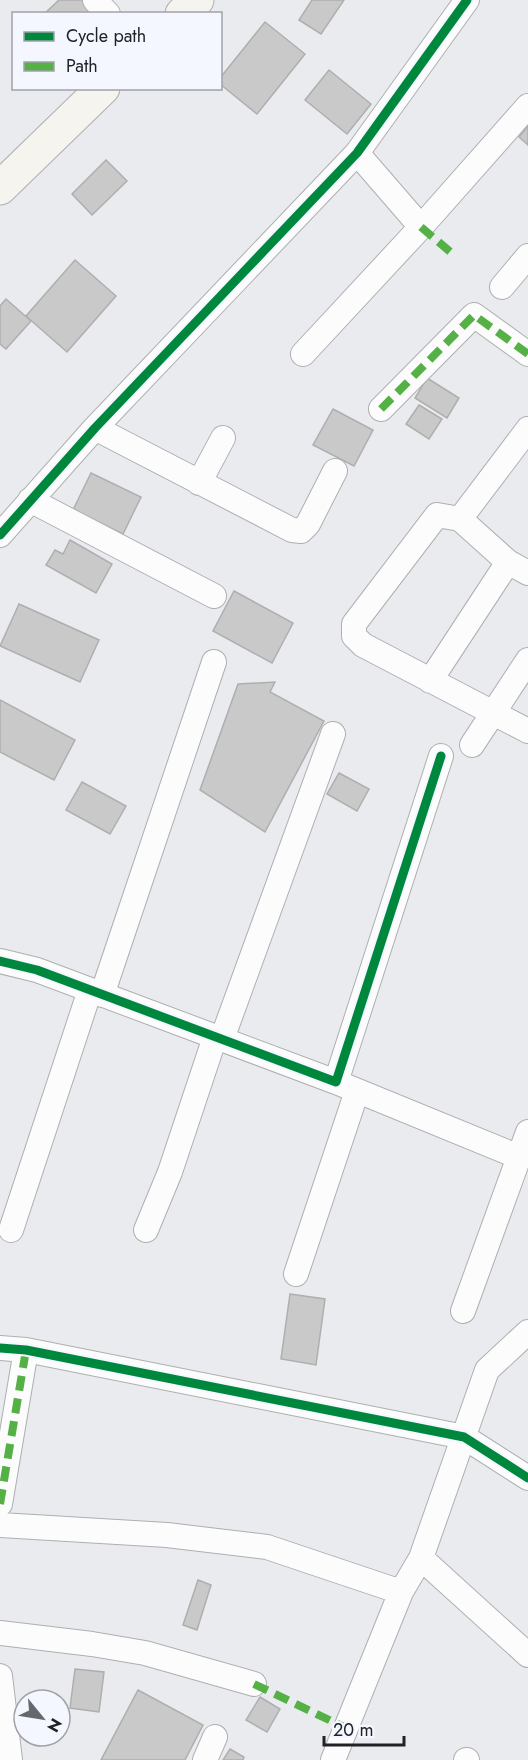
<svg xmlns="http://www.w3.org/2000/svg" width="528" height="1760" viewBox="0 0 528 1760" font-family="Jost,sans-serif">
  <rect width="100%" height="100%" fill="#eaebef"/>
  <path fill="#cac9ca" stroke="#afaeaf" stroke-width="1.5" d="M 59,0 L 86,0 L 97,14 L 44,14 Z
    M 312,0 L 344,0 L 321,34 L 299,20 Z
    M 265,22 L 305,54 L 257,114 L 220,84 L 220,78 Z
    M 329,70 L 371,104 L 347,134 L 305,100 Z
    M 528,126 L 528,145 L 519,137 Z
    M 106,160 L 127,181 L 92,215 L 72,194 Z
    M 75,260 L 116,296 L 67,352 L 26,316 Z
    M 6,299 L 31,321 L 6,349 L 0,344 L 0,306 Z
    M 427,378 L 459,398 L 447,418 L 415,398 Z
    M 419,405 L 442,419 L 429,439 L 406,424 Z
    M 333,409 L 373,430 L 354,466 L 313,445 Z
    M 91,473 L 141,497 L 123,534 L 73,510 Z
    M 70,540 L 112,564 L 96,593 L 46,565 L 55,550 L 63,554 Z
    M 234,591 L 293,623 L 272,663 L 213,631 Z
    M 19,604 L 99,640 L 80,682 L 0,646 Z
    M 275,682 L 270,692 L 324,721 L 265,832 L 200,790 L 238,684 Z
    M 0,700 L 75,740 L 54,780 L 0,752 Z
    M 339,773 L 369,789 L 357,811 L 327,794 Z
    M 82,782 L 126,806 L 110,834 L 66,810 Z
    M 290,1294 L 325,1299 L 316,1365 L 281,1359 Z
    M 198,1580 L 211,1585 L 197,1630 L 183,1625 Z
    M 75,1669 L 104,1672 L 99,1712 L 70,1708 Z
    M 138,1690 L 203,1725 L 185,1760 L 101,1760 Z
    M 260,1697 L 280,1709 L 267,1732 L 246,1720 Z
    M 230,1749 L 244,1757 L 243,1760 L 223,1760 Z"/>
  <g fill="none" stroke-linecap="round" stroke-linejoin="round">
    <g stroke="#aeafb2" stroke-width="26">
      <path id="street" d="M 95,0 L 108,14
        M 357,153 L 421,227
        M 502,287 L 528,256
        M 303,354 L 421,227 L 528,106
        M 381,409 L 474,315 L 528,354
        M 95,428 L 292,530 L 301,531 L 308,524 L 335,471
        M 528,429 L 460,519 L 437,515 L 354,624 L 354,636 L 363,645 L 528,731
        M 199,483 L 223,438
        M 30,500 L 214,596
        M 460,519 L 508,562 L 528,573
        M 0,535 L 95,428 L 357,153 L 467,0
        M 430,681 L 508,562
        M 472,745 L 528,660
        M 0,961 L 37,970 L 336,1082 L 441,756
        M 102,995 L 214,662
        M 222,1039 L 333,734
        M 336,1082 L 519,1157
        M 11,1230 L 90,990
        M 146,1230 L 170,1172 L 215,1037
        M 296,1274 L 357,1091
        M 463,1311 L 528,1132
        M 0,1348 L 26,1350 L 464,1437 L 528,1478
        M 0,1504 L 26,1350
        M 0,1525 L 167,1535 L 267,1547 L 401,1592
        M 421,1558 L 528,1655
        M 0,1633 L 92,1644 L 145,1653 L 254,1684
        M 0,1676 L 10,1760
        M 205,1760 L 215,1737
        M 333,1760 L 401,1592 L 421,1558 L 487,1370 L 528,1332
        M 466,1760 L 467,1760"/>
    </g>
    <g stroke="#aeafb2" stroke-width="35">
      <path id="secondary" d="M 182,14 L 197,0
        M 0,188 L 103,88"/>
    </g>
    <use href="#street" stroke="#fcfcfd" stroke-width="24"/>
    <use href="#secondary" stroke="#f5f4ef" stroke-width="33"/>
    <path stroke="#55b145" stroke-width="8" stroke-dasharray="15 8" stroke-linecap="butt" d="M 421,227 L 454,255
      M 381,409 L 474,315 L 528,354
      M 0,1504 L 26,1350
      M 254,1684 L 346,1728"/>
    <g stroke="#f4f7ff" stroke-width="13">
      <path id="cycleway" d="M 0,535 L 95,428 L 357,153 L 467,0
        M 0,961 L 37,970 L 336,1082 L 441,756
        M 0,1348 L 26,1350 L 464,1437 L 528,1478"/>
    </g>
    <use href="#cycleway" stroke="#00873e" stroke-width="9"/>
  </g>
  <rect x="12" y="12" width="210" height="78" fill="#f4f7ff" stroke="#a0a2a8" stroke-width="1.5"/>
  <rect x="24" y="32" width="30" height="9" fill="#00873e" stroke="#a0a2a8" stroke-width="1.5"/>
  <text x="66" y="42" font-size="18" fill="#212225">Cycle path</text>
  <rect x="24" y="62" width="30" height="9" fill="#55b145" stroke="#a0a2a8" stroke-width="1.5"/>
  <text x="66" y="72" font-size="18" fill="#212225">Path</text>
  <g transform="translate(42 1718) rotate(120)"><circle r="28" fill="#f4f7ff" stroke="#a0a2a8" stroke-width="1.5"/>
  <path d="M0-4.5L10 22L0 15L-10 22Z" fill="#67686c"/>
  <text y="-9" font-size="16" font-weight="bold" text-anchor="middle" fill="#212225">N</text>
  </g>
  <path d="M324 1736v9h80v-9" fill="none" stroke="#212225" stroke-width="3"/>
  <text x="333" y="1736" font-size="18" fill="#212225" stroke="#f4f7ff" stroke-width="4.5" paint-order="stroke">20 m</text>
</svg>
